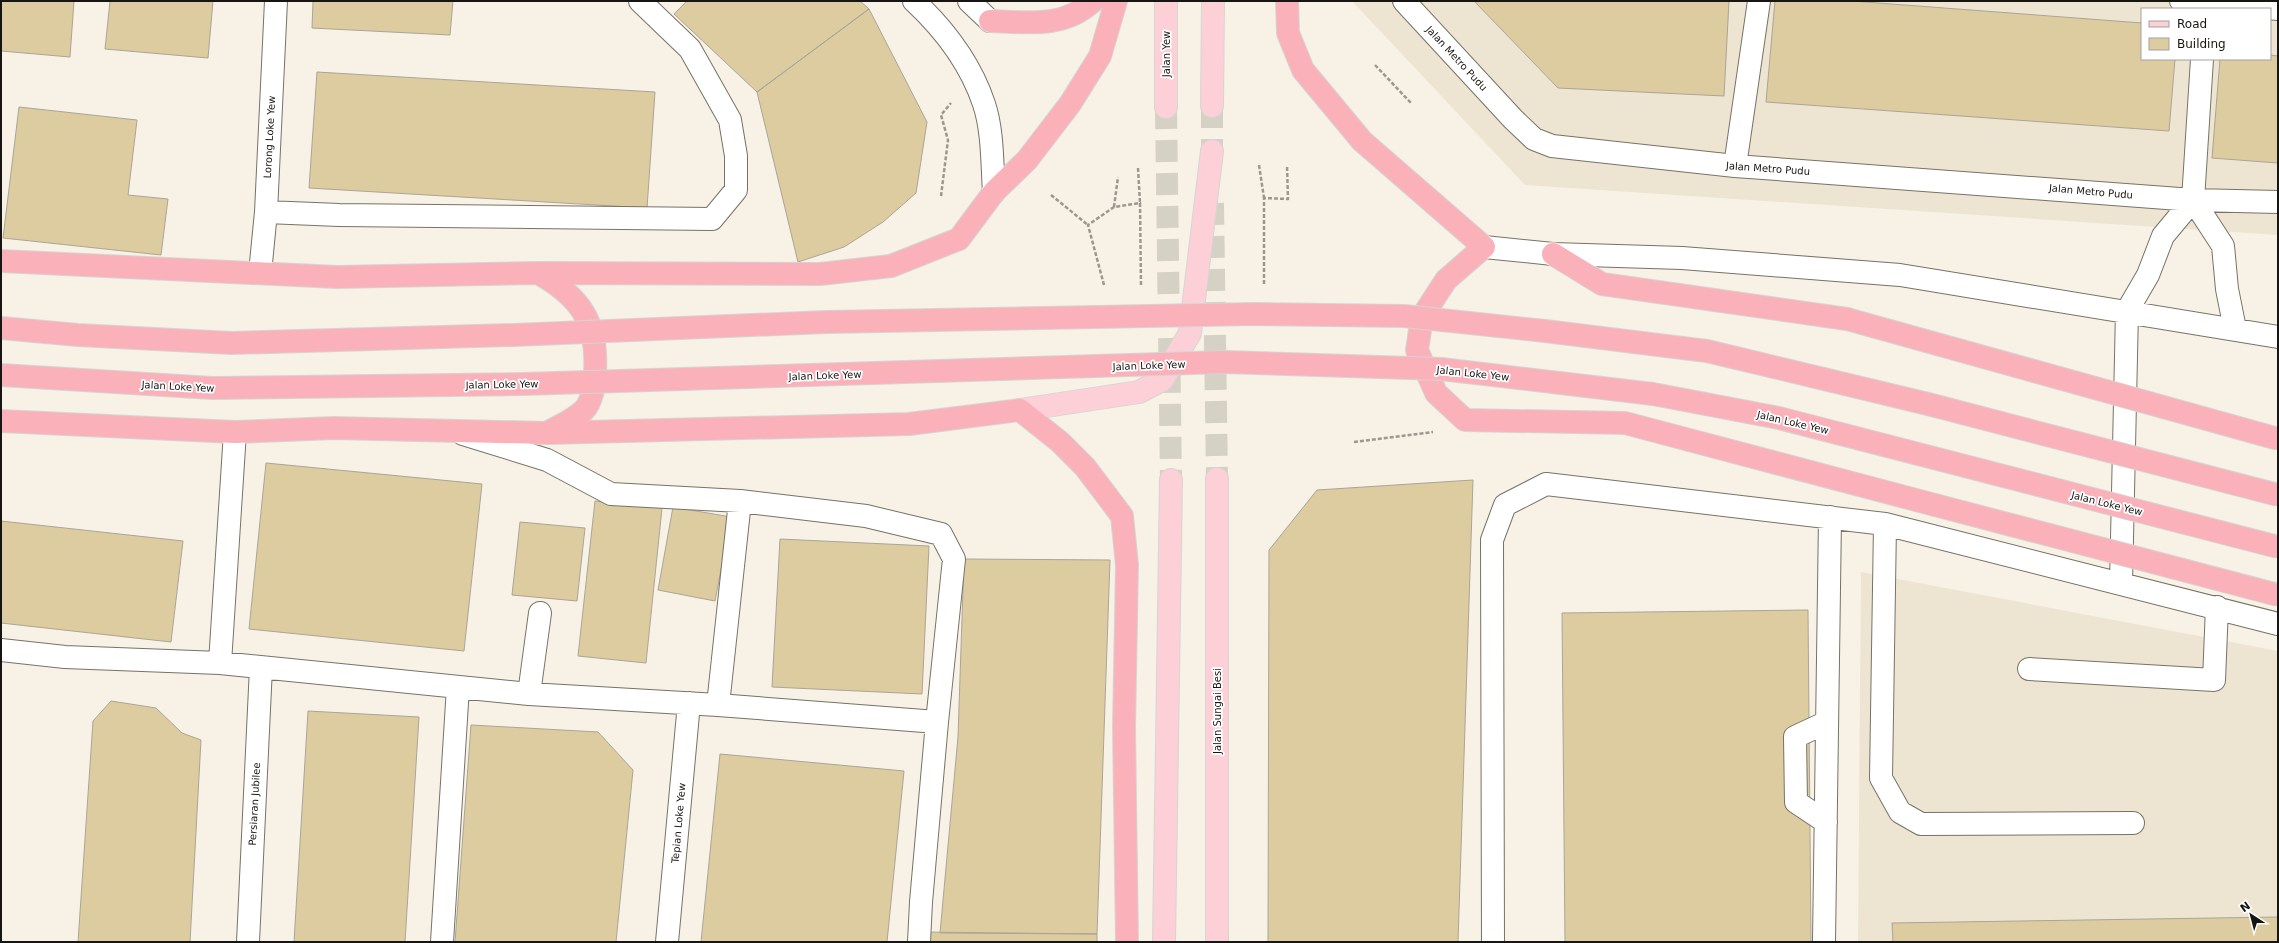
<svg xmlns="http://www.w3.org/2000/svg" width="2279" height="943" viewBox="0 0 2279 943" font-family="'DejaVu Sans',sans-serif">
  <rect width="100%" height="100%" fill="#f7f2e5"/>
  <path fill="#ede5d1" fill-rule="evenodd" d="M 1352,1 L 2278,1 L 2278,235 L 1525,185 ZM 2142,9 L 2270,9 L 2270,59 L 2142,59 Z
    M 1861,572 L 2278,651 L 2278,942 L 1858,942 Z"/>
  <path fill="#ddcc9f" stroke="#aaa598" d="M 1,1 L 74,1 L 70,57 L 1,51 Z
    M 110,1 L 213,1 L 208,58 L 105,49 Z
    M 313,1 L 453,1 L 450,35 L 312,28 Z
    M 687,1 L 860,1 L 869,9 L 757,92 L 674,14 Z
    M 1474,1 L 1729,1 L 1724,96 L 1558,88 Z
    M 1775,1 L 1852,1 L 2142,23 L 2142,59 L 2175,59 L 2169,131 L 1766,102 Z
    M 869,9 L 927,122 L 916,193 L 883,222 L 844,247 L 798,262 L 757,92 Z
    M 2270,55 L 2278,56 L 2278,163 L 2212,158 L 2220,59 L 2270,59 Z
    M 317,72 L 655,92 L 647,208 L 309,188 Z
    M 19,107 L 137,120 L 128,195 L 168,199 L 161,255 L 3,238 Z
    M 266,463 L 482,484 L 464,651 L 249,629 Z
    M 1473,480 L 1458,942 L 1268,942 L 1269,550 L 1317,490 Z
    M 595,501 L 662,508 L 646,663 L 578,656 Z
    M 673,507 L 731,517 L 715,601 L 658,590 Z
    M 1,521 L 183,541 L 171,642 L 1,623 Z
    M 520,522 L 585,528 L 577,601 L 512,595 Z
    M 780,539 L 929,546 L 922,694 L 772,687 Z
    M 964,559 L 1110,560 L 1097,934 L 940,933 L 958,737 Z
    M 1808,610 L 1811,942 L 1565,942 L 1562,613 Z
    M 111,701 L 156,708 L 182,733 L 201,740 L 190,942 L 78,942 L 93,721 Z
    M 308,711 L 419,717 L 405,942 L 294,942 Z
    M 471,725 L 598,732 L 633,770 L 616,942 L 455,942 Z
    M 720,754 L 904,771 L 887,942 L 701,942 Z
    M 2278,917 L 2278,942 L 1893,942 L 1892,923 Z
    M 923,932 L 1097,934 L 1097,942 L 923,942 Z"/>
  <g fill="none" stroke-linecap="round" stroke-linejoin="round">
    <path stroke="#d5d1c5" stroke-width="22" stroke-dasharray="22 11" stroke-linecap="butt" d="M 1212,106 L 1212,170
      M 1166,107 L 1171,480
      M 1213,203 L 1217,479"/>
    <g stroke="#777267" stroke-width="24">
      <path id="minor" d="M 914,1 C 944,29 971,65 984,104 C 993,131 992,164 994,192
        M 969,1 L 990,21
        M 1404,1 L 1513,119 L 1534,139 L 1552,146 L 1735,166 L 2193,200 L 2278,202
        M 2181,1 L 2278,9
        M 1735,166 L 1759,1
        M 2193,200 L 2202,59
        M 2193,200 L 2223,246 L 2227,289 L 2235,329
        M 266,212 L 339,215 L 712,219 L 736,190 L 736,156 L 730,120 L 690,49 L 640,1
        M 1484,247 L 1553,254 L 1682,258 L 1900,275 L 2278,337
        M 260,273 L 266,212 L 276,1
        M 463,434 L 547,460 L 611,494 L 740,501 L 866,516 L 941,534 L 954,559 L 937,722 L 921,902 L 919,942
        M 1885,524 L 1881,778 L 1900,812 L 1921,824 L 2133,823
        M 2121,584 L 2127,311 L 2148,275 L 2163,236 L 2193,200
        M 1,650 L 65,657 L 220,663 L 529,694 L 718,705 L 937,722
        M 220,663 L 235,432
        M 2029,669 L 2214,680 L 2217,607
        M 529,694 L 540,613
        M 718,705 L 740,501
        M 1826,822 L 1796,802 L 1795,737 L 1827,722
        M 248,942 L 261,667
        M 442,942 L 458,687
        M 667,942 L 689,703
        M 1493,942 L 1492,540 L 1505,505 L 1546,484 L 1885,524 L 2278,624
        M 1824,942 L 1830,517"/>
    </g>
    <g stroke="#d5d5d4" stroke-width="24">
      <path id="major" d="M 1212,106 L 1213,1
        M 1166,107 L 1166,1
        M 1020,410 L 1139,392 L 1162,380 L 1190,333 L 1212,151
        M 1164,942 L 1171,480
        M 1217,942 L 1217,479"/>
    </g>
    <g stroke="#d5d5d4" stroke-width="24">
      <path id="highway" d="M 1287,1 L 1288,33 L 1303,70 L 1362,141 L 1484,247 L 1446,280 L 1422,317 L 1417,350 L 1436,393 L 1465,420 L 1625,423 L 1935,505
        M 990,21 C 1027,22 1063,29 1093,1
        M 1553,254 L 1602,284 L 1847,319
        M 1,261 L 337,277 L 538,273 L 820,274 L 891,266 L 959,239 L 994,192 L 1027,160 L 1070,104 L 1100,56 L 1116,1
        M 538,273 C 581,297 598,323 595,372 C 595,383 592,402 584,410 C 574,420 559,426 547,433
        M 1,421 L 235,432 L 334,428 L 547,433 L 909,424 L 1020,410 L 1060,442 L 1085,467 L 1122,516 L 1127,565 L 1124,727 L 1127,942"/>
    </g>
    <path stroke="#9c988f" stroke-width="2.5" stroke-dasharray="4 2" stroke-linecap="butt" d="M 1375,65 L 1411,103
      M 1259,165 L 1264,198
      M 1138,168 L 1140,203
      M 1051,195 L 1088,225
      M 941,196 L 948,140 L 941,115 L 951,103
      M 1114,207 L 1118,177
      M 1264,284 L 1264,198 L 1288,199 L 1287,165
      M 1104,285 L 1088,225 L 1114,207 L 1140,203 L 1141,286
      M 1354,442 L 1433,432"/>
    <use href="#minor" stroke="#fff" stroke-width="22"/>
    <use href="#major" stroke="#fcd0d6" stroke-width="22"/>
    <use href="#highway" stroke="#fab1ba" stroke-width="22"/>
    <g stroke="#d5d5d4" stroke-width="24" stroke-linecap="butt">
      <path id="highway-bridge" d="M 1847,319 L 2278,439
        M 1,328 L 78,335 L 232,343 L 514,335 L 826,322 L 1254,314 L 1404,316 L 1545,331 L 1707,351 L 1928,404 L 2278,495
        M 1,375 L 212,388 L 523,384 L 1225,362 L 1441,369 L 1653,394 L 1779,418 L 2278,547
        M 1935,505 L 2278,595"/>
    </g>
    <use href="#highway-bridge" stroke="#fab1ba" stroke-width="22"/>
  </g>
  <g text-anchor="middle" stroke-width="3.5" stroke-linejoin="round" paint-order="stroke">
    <g font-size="10" fill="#171511" stroke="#fff">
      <text transform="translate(1166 54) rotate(-90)" y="4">Jalan Yew</text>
      <text transform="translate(1457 58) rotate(47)" y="4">Jalan Metro Pudu</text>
      <text transform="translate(269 137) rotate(-87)" y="4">Lorong Loke Yew</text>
      <text transform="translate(1768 168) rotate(4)" y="4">Jalan Metro Pudu</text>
      <text transform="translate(2091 191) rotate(5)" y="4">Jalan Metro Pudu</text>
      <text transform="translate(1149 365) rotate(-2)" y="4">Jalan Loke Yew</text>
      <text transform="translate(1473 373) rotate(6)" y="4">Jalan Loke Yew</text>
      <text transform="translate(825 375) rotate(-2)" y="4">Jalan Loke Yew</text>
      <text transform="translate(502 384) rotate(-1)" y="4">Jalan Loke Yew</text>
      <text transform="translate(178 386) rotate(3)" y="4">Jalan Loke Yew</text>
      <text transform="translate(1793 422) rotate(13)" y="4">Jalan Loke Yew</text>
      <text transform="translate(2107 503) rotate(14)" y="4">Jalan Loke Yew</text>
      <text transform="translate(1217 711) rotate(-90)" y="4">Jalan Sungai Besi</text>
      <text transform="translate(254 804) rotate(-87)" y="4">Persiaran Jubilee</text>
      <text transform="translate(678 823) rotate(-85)" y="4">Tepian Loke Yew</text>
    </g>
  </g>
  <rect width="2279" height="943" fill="none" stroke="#171511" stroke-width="4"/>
  <rect x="2141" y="8" width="130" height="52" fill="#ffffff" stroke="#a2a1a0"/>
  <rect x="2149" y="21" width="20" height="6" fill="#fcd0d6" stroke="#a2a1a0"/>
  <text x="2177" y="28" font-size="12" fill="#171511">Road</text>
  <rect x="2149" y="38" width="20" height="12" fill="#ddcc9f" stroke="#a2a1a0"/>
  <text x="2177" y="48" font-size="12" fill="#171511">Building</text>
  <g transform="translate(2251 915) rotate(324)" stroke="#ffffff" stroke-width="3" paint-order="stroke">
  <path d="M0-3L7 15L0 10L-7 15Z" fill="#171511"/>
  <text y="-6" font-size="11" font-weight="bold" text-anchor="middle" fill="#171511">N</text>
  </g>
</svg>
